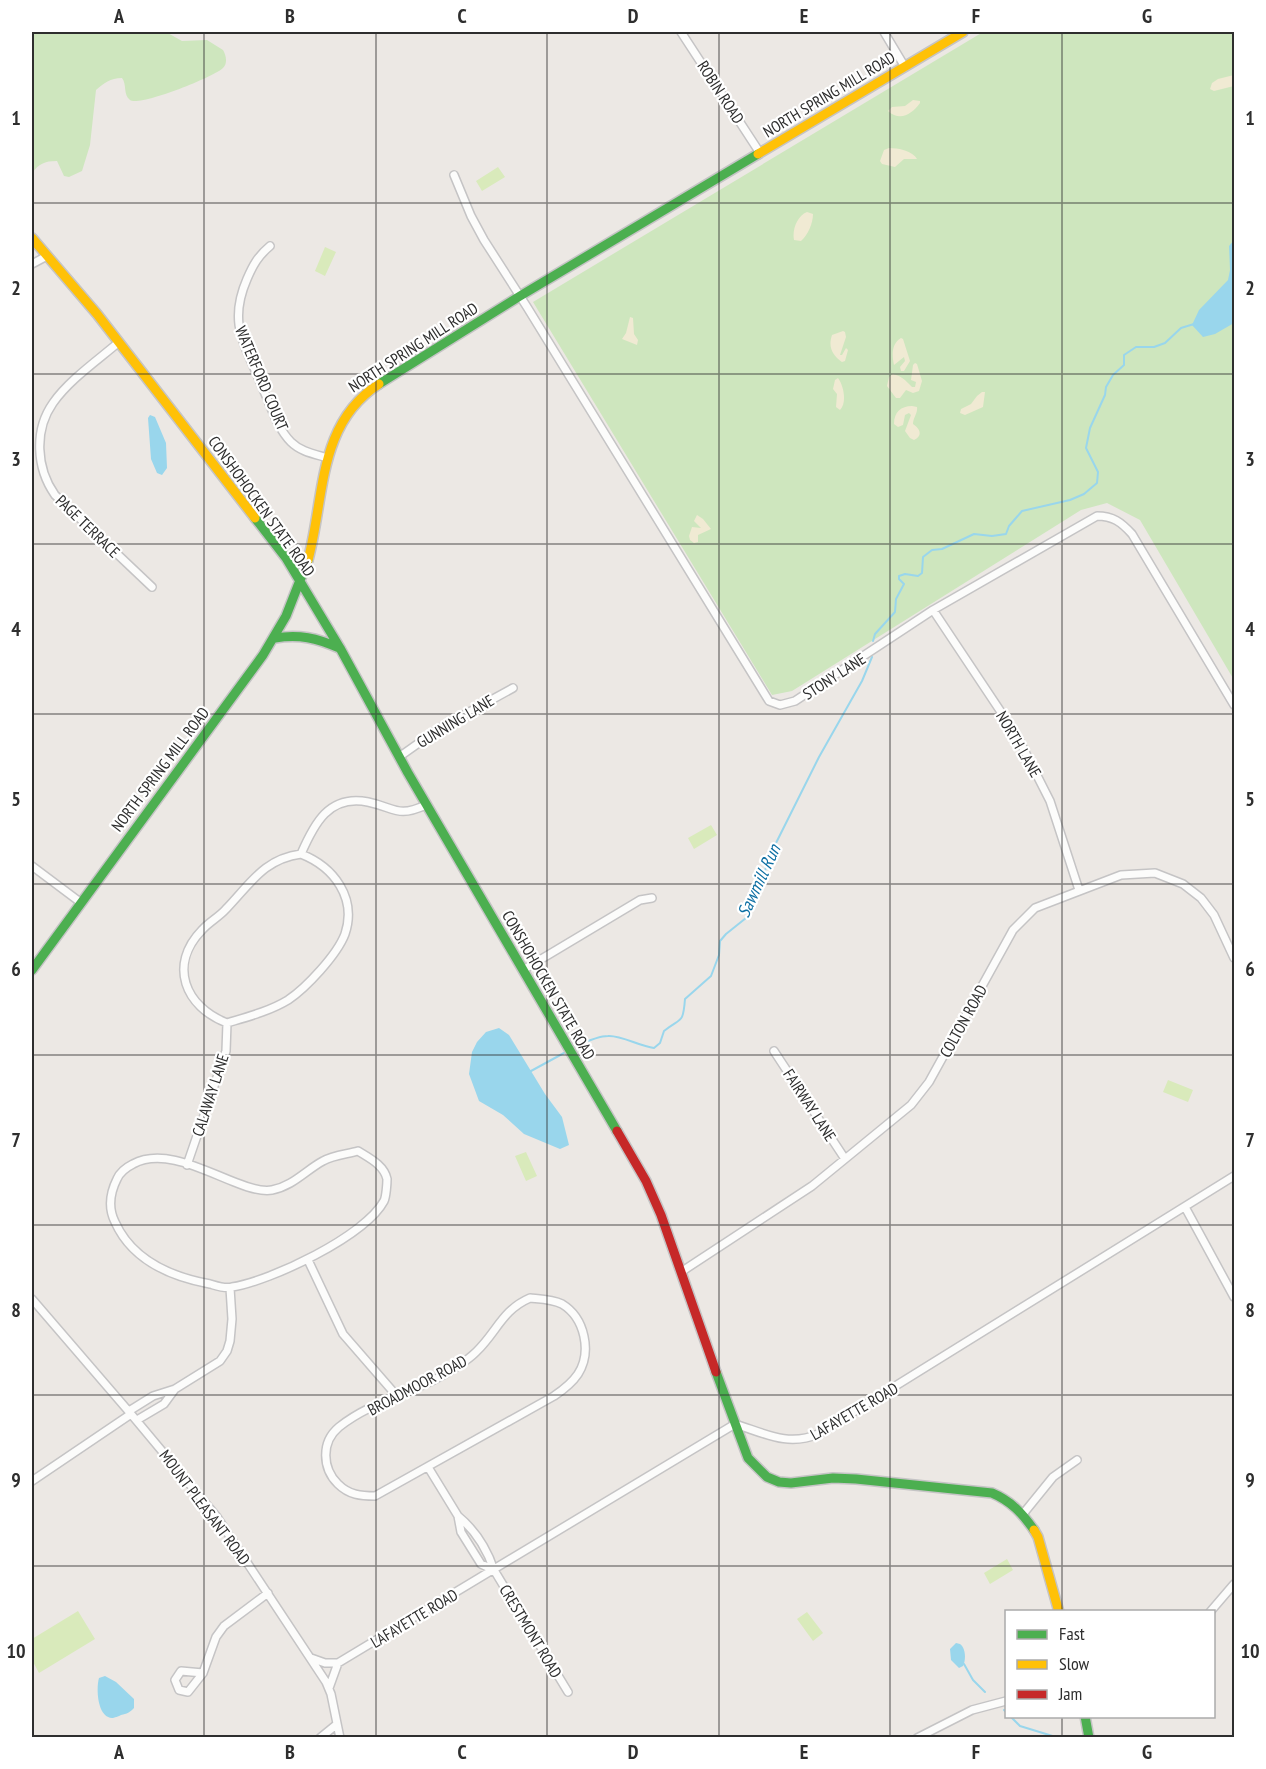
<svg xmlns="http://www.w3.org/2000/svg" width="1266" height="1769" viewBox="0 0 1266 1769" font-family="'PT Sans Narrow',sans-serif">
  <rect width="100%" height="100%" fill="#ece8e4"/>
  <path fill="#cee6be" d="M 32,32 L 166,32 L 182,41 L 207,40 L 223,50 C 226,55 228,63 223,68 C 214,77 139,107 130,100 C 123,95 127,84 122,78 C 110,78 104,83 96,90 L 90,145 L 82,171 L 69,177 L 64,176 L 57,161 C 44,161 39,164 32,173 Z
    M 983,32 L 1234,32 L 1234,680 L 1140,520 L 1107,503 L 1081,510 L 792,691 L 772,695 L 533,302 Z"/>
  <path fill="#f0ead3" d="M 1234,75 L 1234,86 L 1214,91 L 1210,89 L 1212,83 L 1218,79 Z
    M 913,100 L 920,101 L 920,103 C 912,114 900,122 888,111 L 892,107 L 905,106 Z
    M 889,148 C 898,148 913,151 917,159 L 904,159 L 895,167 L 882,164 L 880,161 L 884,150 Z
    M 807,212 L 813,214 C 813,223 808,235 801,241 L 794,240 C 792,230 797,216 807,212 Z
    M 630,317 L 633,318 L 634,334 L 638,340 L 637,345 L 622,339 L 626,333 Z
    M 843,331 L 845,332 L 846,337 L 840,355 L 842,355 L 846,348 L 848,350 L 845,361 L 842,362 C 832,355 828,347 832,335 Z
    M 901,338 L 903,339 L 910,361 L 904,371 L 901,371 L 900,367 L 905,361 L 904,357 L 894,365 C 892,356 891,344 901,338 Z
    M 915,363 L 917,364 L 922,381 L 919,391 L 913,393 L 906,390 L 900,398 L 896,398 L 887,386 L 889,377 L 893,374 C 902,376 906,381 912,387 L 915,387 L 916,382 L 911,380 L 913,365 Z
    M 838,378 C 844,386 847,403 840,410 L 836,407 L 837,394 L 833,389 L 835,380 Z
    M 982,392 L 985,392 L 983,407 L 965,415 L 960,413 L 961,409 L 971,404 L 977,396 Z
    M 912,406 L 917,407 C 918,413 913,418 913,424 C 919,428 924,435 914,440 L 910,438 L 905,431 L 911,415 L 909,413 L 905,415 L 903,425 L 898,427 L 894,424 C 894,412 901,406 912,406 Z
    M 697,515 L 703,519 L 711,529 L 698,535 L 698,542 L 694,543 L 690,540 L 689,536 L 692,527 L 701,528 L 694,521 Z"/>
  <path fill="#d9eabb" d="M 498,167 L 505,177 L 482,191 L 476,181 Z
    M 325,247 L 336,252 L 325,276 L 315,271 Z
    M 711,825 L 717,835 L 694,849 L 688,838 Z
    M 1168,1080 L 1193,1090 L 1188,1102 L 1163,1092 Z
    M 526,1152 L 537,1176 L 526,1181 L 515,1156 Z
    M 1007,1559 L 1013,1570 L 990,1584 L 984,1573 Z
    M 78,1611 L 95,1639 L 39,1673 L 32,1660 L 32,1639 Z
    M 807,1612 L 823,1633 L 813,1641 L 797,1619 Z"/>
  <path fill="#99d6ec" d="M 1234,240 L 1234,323 L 1215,334 L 1203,337 L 1192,325 L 1199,310 L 1228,280 L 1230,270 L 1229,246 Z
    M 150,415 L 155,417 L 166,443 L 167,468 L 162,475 L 157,473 L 151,459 L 148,418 Z
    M 499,1028 L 509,1035 L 545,1094 L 562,1117 L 569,1145 L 560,1149 L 524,1134 L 503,1115 L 479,1101 L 469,1074 L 472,1052 L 477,1042 L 486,1032 Z
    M 956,1643 L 960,1644 C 966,1648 966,1660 963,1666 L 959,1668 L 951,1660 L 950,1649 Z
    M 105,1676 L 116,1682 L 134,1699 L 134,1708 C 130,1712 127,1714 121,1715 C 119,1716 114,1718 112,1718 C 97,1717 96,1688 99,1678 Z"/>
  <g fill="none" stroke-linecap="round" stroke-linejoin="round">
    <path stroke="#99d6ec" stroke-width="2" d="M 873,641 L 875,634 L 895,612 L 896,599 L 904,584 L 899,579 L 899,576 L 905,574 L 918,576 L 922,573 L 923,557 L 932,550 L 942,549 L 974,534 L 992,536 L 1006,534 L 1009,526 L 1022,511 L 1070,500 L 1084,494 L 1097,483 L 1098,472 L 1086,448 L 1090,428 L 1105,395 L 1106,387 L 1113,375 L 1124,365 L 1124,355 L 1136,347 L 1154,347 L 1165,343 L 1181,328 L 1194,324
      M 576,1046 C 585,1042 598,1036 608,1036 C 621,1035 639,1046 654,1048 L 660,1043 L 664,1031 C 681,1017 683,1025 685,999 L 711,976 L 719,955 L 720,941 L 726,934 L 746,918 L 775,845 L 819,757 L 862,681 L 872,657
      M 531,1071 L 564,1053
      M 964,1664 L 973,1680 L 985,1692
      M 1004,1710 L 1006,1712
      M 1010,1716 L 1020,1726 L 1059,1738"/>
    <g stroke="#c5c4c5" stroke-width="10">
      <path id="street" d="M 681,32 L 760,153
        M 884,32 L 905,67
        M 454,175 L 471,216 L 484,240 L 527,307 L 769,701 L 780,705 L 795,701 L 933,610 L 1097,516 C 1113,516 1121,522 1132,534 L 1234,705
        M 270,246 C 258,256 253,265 247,279 C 227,325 246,346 263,389 C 271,406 277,428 291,442 C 301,452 315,454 328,458
        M 32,264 L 47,256
        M 119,342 C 98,360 69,380 53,403 C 34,430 36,468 55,495 L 152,587
        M 933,610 L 1017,736 L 1050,801 L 1079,890
        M 399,757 L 440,728 L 513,688
        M 301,854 C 334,867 357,898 345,934 C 337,955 306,988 288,1000 C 270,1011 247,1017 227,1023 C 185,1007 168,965 202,930 C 209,922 219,917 226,909 C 251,883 264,859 301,854 Z
        M 301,854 C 314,824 329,794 368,802 C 396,808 397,818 426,805
        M 32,866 L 80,902
        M 523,970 L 640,900 L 652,898
        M 774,1051 L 845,1159
        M 358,1151 C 369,1158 384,1165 387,1179 C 387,1184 386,1197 384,1201 C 365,1236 271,1281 232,1287 C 225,1289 217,1286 210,1284 C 172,1277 132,1260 115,1222 C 108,1208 110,1193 117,1179 C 120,1172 127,1167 133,1164 C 164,1147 207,1172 237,1183 C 247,1187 261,1192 272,1190 C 293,1186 306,1170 323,1161 C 333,1155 348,1154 358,1151 Z
        M 187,1165 L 226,1051 L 227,1023
        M 1185,1207 L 1234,1297
        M 308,1260 L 343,1334 L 396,1395
        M 681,1272 L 812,1186 L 911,1105 L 929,1082 L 1013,930 L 1035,908 L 1121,875 L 1155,873 L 1183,884 L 1201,898 L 1214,915 L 1234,958
        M 530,1298 C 541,1299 552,1299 562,1304 C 585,1318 592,1352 578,1374 C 572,1383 563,1390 554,1396 L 375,1496 C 361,1496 349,1495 338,1484 C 322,1468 321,1442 339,1427 C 374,1399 422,1391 458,1366 C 464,1362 471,1357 476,1352 C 497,1332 502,1310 530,1298 Z
        M 32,1299 L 131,1414 L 217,1517 L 326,1682 L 331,1694 L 340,1738
        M 129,1411 L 153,1396 L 175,1389 L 220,1361 L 227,1351 L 230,1341 L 232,1319 L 230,1288
        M 137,1420 L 164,1404 L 175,1389
        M 428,1467 L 458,1516 L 461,1532 L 481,1564 L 494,1570
        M 32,1481 L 131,1414
        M 1023,1514 L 1053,1477 L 1077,1460
        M 458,1516 C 475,1530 487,1549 494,1570 L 568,1692
        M 1210,1612 L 1234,1584
        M 311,1658 L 325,1663 L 338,1663 L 735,1424 C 764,1433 788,1447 818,1434 L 1234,1176
        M 203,1673 L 181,1671 L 175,1680 L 179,1690 L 188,1692 L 203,1673 L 216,1637 L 224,1626 L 268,1593
        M 329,1688 L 338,1663
        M 320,1738 L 336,1725
        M 917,1738 L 972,1710 L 1006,1701"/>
    </g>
    <g stroke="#c5c4c5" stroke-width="12">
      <path id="fast" d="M 379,384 L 520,296 L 758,154
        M 255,518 L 286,558 L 340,648 L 408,773 L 617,1131
        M 275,638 C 299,634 317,638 339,648
        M 32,970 L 263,655 L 286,616 L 308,560
        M 716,1372 L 748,1458 L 767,1477 L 779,1482 L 791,1483 L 833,1478 L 856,1479 L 992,1493 C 1011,1501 1022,1513 1034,1530
        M 1085,1716 L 1089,1738"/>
    </g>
    <g stroke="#c5c4c5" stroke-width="12">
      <path id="slow" d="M 758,154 L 963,32
        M 32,238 L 97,314 L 255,518
        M 308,560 C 325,497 317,424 379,384
        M 1034,1530 L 1038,1537 L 1059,1612"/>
    </g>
    <g stroke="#c5c4c5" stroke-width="12">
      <path id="jam" d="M 617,1131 L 646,1181 L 661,1215 L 716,1372"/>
    </g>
    <use href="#street" stroke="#fcfcfb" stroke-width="7"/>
    <use href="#fast" stroke="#4caf50" stroke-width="9"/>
    <use href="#slow" stroke="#ffc107" stroke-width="9"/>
    <use href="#jam" stroke="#c62828" stroke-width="9"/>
  </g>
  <path fill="none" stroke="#2e2e2e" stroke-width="1.5" stroke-opacity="0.55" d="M 204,32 L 204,1738M 376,32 L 376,1738M 547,32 L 547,1738M 719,32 L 719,1738M 890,32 L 890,1738M 1062,32 L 1062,1612M 32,203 L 1234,203M 32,374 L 1234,374M 32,544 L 1234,544M 32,714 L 1234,714M 32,884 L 1234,884M 32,1055 L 1234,1055M 32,1225 L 1234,1225M 32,1395 L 1234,1395M 32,1566 L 1234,1566M 1062,1716 L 1062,1738"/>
  <g text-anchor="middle" stroke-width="4.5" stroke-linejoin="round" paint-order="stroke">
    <g font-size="16" fill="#2e2e2e" stroke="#fff">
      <text transform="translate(721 92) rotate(57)" y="6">ROBIN ROAD</text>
      <text transform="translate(829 94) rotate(-31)" y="6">NORTH SPRING MILL ROAD</text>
      <text transform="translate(413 347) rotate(-33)" y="6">NORTH SPRING MILL ROAD</text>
      <text transform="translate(262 378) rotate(67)" y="6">WATERFORD COURT</text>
      <text transform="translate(262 506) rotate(54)" y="6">CONSHOHOCKEN STATE ROAD</text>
      <text transform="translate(88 526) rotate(44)" y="6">PAGE TERRACE</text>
      <text transform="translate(834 676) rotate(-33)" y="6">STONY LANE</text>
      <text transform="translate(455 721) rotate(-31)" y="6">GUNNING LANE</text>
      <text transform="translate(1019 744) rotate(60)" y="6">NORTH LANE</text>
      <text transform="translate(160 769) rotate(-53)" y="6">NORTH SPRING MILL ROAD</text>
      <text transform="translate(549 985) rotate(60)" y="6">CONSHOHOCKEN STATE ROAD</text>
      <text transform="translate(963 1021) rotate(-61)" y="6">COLTON ROAD</text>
      <text transform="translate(210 1095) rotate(-72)" y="6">CALAWAY LANE</text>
      <text transform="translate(810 1105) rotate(57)" y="6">FAIRWAY LANE</text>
      <text transform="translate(417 1385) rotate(-28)" y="6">BROADMOOR ROAD</text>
      <text transform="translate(854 1411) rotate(-30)" y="6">LAFAYETTE ROAD</text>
      <text transform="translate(205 1507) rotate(53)" y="6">MOUNT PLEASANT ROAD</text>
      <text transform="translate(414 1618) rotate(-31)" y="6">LAFAYETTE ROAD</text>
      <text transform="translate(531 1631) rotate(59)" y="6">CRESTMONT ROAD</text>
    </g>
    <g font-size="18" font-style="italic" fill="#0d6fa3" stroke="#fff">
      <text transform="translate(759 881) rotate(-65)" y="6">Sawmill Run</text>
    </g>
  </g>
  <rect width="1266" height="1769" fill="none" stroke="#ffffff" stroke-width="66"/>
  <rect x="1005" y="1610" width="210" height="108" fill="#ffffff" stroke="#ababab" stroke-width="1.5"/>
  <rect x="1017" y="1630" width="30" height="9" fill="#4caf50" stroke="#ababab" stroke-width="1.5"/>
  <text x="1059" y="1640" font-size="18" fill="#2e2e2e">Fast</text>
  <rect x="1017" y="1660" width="30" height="9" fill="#ffc107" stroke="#ababab" stroke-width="1.5"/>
  <text x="1059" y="1670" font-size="18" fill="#2e2e2e">Slow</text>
  <rect x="1017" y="1690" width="30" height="9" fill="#c62828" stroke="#ababab" stroke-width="1.5"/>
  <text x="1059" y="1700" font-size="18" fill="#2e2e2e">Jam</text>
  <rect x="33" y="33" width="1200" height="1703" fill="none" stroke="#2e2e2e" stroke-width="2"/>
  <g font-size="20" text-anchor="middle" font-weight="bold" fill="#2e2e2e">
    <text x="119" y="23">A</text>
    <text x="290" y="23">B</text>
    <text x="462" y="23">C</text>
    <text x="633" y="23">D</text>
    <text x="804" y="23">E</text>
    <text x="976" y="23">F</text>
    <text x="1147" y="23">G</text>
    <text x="16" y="125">1</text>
    <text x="1250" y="125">1</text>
    <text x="16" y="295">2</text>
    <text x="1250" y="295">2</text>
    <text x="16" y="466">3</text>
    <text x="1250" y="466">3</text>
    <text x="16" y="636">4</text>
    <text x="1250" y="636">4</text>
    <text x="16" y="806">5</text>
    <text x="1250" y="806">5</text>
    <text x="16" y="976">6</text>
    <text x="1250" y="976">6</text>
    <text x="16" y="1147">7</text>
    <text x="1250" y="1147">7</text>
    <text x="16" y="1317">8</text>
    <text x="1250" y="1317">8</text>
    <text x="16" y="1487">9</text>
    <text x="1250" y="1487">9</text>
    <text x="16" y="1658">10</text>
    <text x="1250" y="1658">10</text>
    <text x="119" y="1759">A</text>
    <text x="290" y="1759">B</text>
    <text x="462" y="1759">C</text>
    <text x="633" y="1759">D</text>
    <text x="804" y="1759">E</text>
    <text x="976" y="1759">F</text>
    <text x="1147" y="1759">G</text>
  </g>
</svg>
